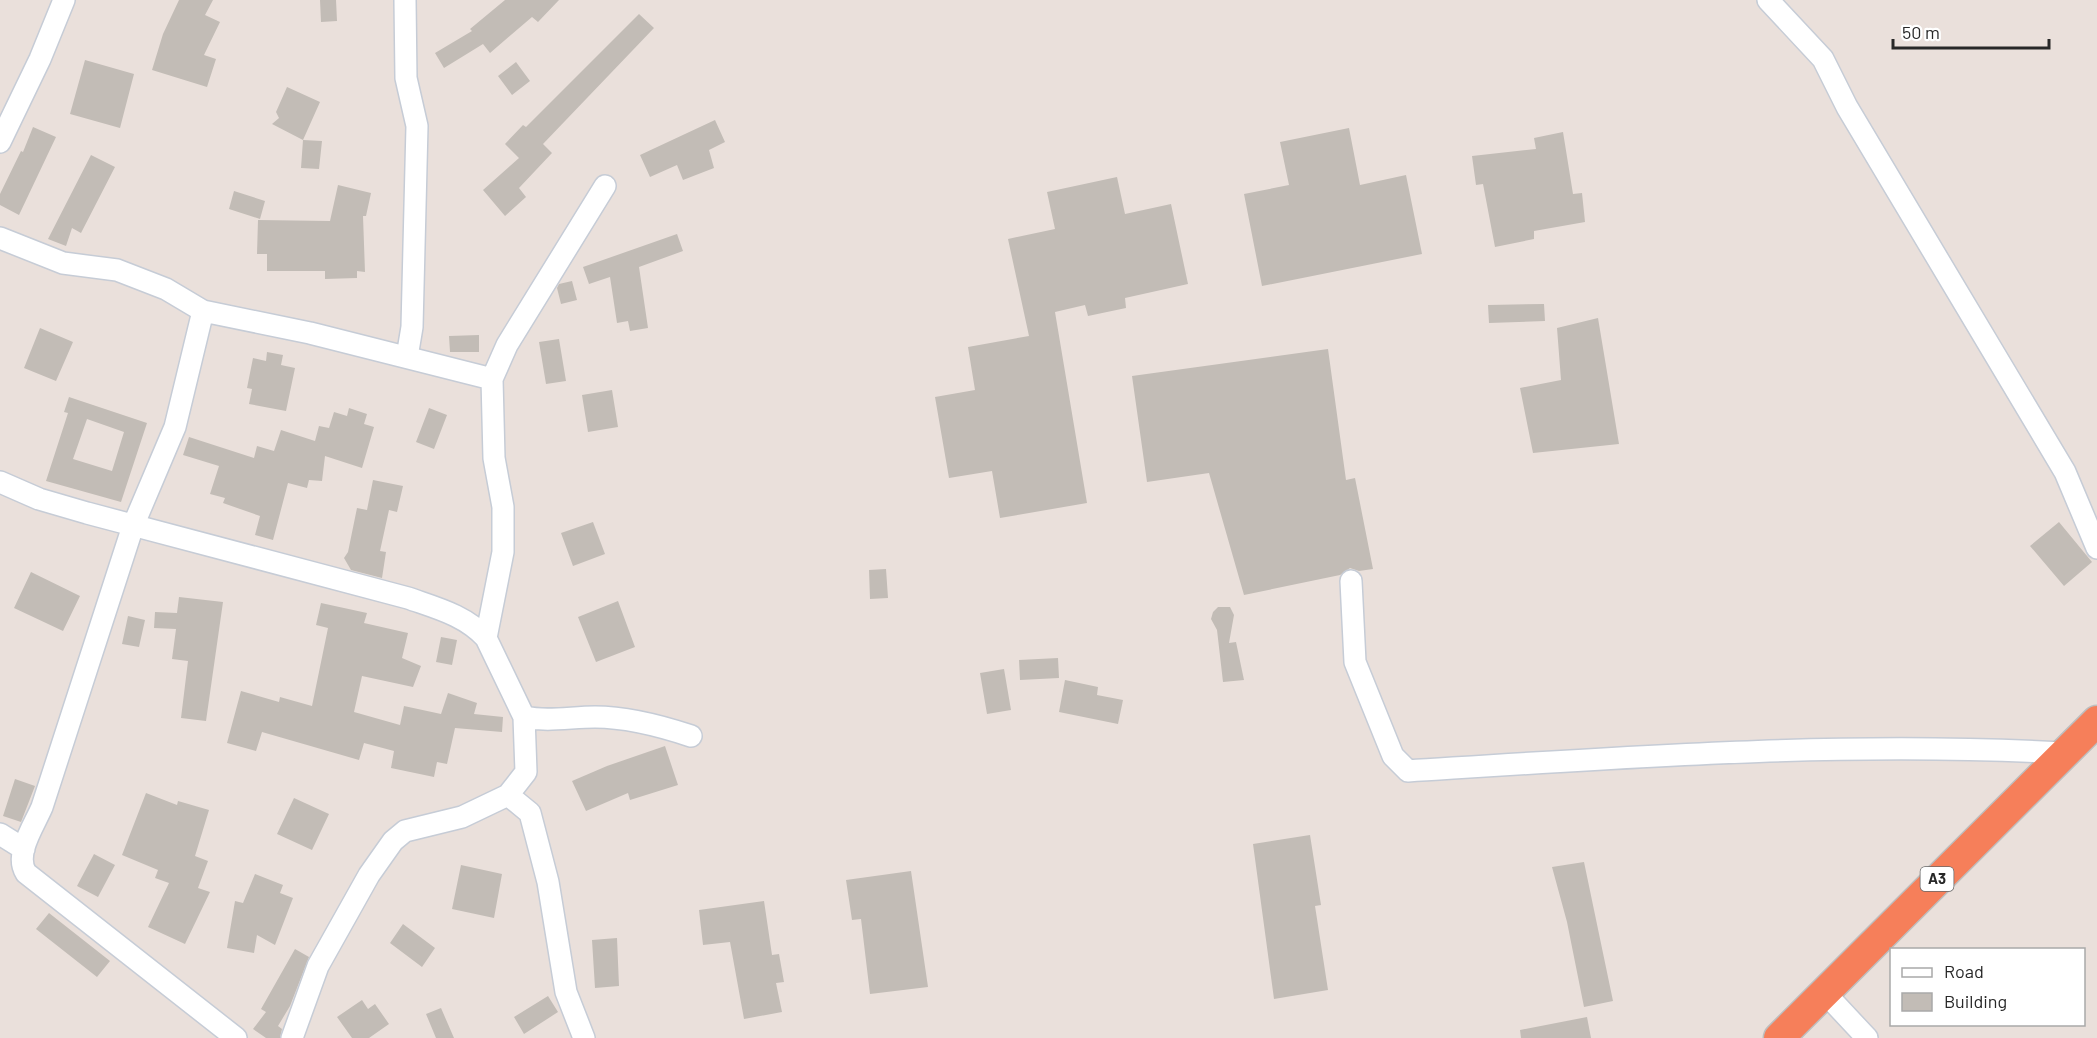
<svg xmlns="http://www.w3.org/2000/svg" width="2097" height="1038" viewBox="0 0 2097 1038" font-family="Barlow,sans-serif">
  <rect width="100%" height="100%" fill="#eae0db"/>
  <path fill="#c2bcb6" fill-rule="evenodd" d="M 179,0 L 213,0 L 205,15 L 220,22 L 204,55 L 216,59 L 207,87 L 152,70 L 163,34 Z
    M 320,0 L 336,0 L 337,21 L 321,22 Z
    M 505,0 L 559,0 L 538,22 L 532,17 L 490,53 L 483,44 L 444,68 L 435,53 L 472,31 L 470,29 Z
    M 639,14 L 654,28 L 543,144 L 552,153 L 519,188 L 526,197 L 505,216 L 483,190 L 519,158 L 505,144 L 523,125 L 526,127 Z
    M 85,60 L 134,74 L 120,128 L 70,114 Z
    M 516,62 L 530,81 L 512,95 L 498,76 Z
    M 287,87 L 320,102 L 303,140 L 322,141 L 319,169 L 301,168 L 303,140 L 272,124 L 279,118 L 276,112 Z
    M 715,120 L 725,142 L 709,150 L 714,168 L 683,180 L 677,165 L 650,177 L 640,155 Z
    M 33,127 L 56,137 L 19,215 L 0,205 L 0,194 L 21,151 L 23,152 Z
    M 1349,128 L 1360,185 L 1406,175 L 1422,254 L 1262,286 L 1244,194 L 1289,185 L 1280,142 Z
    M 1563,132 L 1573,194 L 1582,193 L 1585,222 L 1534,231 L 1534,239 L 1495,247 L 1483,184 L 1476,185 L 1472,156 L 1536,149 L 1534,138 Z
    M 91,155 L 115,167 L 81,233 L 72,228 L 66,246 L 48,239 Z
    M 1117,177 L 1125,214 L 1171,204 L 1188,284 L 1125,298 L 1126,308 L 1088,316 L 1085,305 L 1055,312 L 1087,503 L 1000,518 L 992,471 L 949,478 L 935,397 L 975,390 L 968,347 L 1029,336 L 1008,239 L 1055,229 L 1047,192 Z
    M 338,185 L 371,193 L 366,216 L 363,216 L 365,272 L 357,271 L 357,278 L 325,279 L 325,271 L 267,271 L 267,254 L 257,254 L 258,220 L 330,221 Z
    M 234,191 L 265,201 L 260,219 L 229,209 Z
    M 677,234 L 683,251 L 639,267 L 648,328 L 630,331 L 628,321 L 617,323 L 610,277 L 589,284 L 583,267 Z
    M 572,281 L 577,300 L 561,304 L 557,288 L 559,284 Z
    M 1544,304 L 1545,321 L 1489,323 L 1488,305 Z
    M 1598,318 L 1619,444 L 1533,453 L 1520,388 L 1561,380 L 1557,328 Z
    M 40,328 L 73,342 L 56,381 L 24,368 Z
    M 479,335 L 479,352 L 450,352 L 449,336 Z
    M 559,339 L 566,381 L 546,384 L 539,342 Z
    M 1328,349 L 1346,480 L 1355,478 L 1373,569 L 1359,571 L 1350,568 L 1340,575 L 1244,595 L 1209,473 L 1147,482 L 1132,376 Z
    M 267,352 L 283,355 L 281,365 L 295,368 L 286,411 L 249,404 L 252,389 L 247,388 L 253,358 L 266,361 Z
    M 612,390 L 618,427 L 588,432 L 582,395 Z
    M 69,397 L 147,423 L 121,502 L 46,481 L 68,413 L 64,412 ZM 87,419 L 124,432 L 112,471 L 73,459 Z
    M 349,408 L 367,414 L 364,424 L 374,427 L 362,468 L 325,456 L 322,481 L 309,480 L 307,488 L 288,483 L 273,540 L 255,535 L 260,516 L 223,503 L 225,498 L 210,494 L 219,466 L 183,455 L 189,437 L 254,458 L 257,446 L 274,451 L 281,430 L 315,441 L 319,426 L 329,428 L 334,412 L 347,416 Z
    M 429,408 L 447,415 L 434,449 L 416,442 Z
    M 373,480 L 403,486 L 397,512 L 389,510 L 380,551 L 386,552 L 382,578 L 351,570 L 344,558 L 348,552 L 357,508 L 367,510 Z
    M 593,522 L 605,554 L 573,566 L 561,533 Z
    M 2059,522 L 2092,562 L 2064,586 L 2030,546 Z
    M 886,569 L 888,598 L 870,599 L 869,570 Z
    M 31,572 L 80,596 L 63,631 L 14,608 Z
    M 179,597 L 223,602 L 206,721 L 181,718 L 188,661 L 172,659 L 176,629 L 154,628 L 155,612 L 177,613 Z
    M 618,601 L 635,647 L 596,662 L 578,617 Z
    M 321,603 L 367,613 L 364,623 L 408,633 L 402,658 L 421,666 L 413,687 L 362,676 L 354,712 L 400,725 L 404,706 L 441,714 L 448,693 L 477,703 L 474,714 L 503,717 L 502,732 L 455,728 L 447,764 L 437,762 L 434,777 L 391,768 L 394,751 L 364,743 L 359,760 L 262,732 L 256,751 L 227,743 L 241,691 L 279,702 L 280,697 L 312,706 L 328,628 L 316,625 Z
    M 1218,607 L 1230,607 L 1234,615 L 1229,643 L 1236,642 L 1244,680 L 1223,682 L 1217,630 L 1211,619 L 1213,612 Z
    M 128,616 L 145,620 L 139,647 L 122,644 Z
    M 441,637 L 457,640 L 452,665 L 436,662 Z
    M 1058,658 L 1059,678 L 1020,680 L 1019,660 Z
    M 1004,669 L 1011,710 L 987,714 L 980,673 Z
    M 1065,680 L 1098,687 L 1097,695 L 1123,700 L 1118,724 L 1059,712 Z
    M 665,746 L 678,785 L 630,800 L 628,793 L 586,811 L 572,781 L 607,766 Z
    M 15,779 L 35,786 L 21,822 L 3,816 Z
    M 146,793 L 177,805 L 178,801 L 209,810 L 195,856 L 208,861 L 198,888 L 210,892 L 185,944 L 148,927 L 169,883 L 155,878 L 158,870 L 122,855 Z
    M 294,798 L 329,814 L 312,850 L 277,834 Z
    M 1310,835 L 1321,905 L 1315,906 L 1328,990 L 1274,999 L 1253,844 Z
    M 94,854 L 115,865 L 98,897 L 77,886 Z
    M 1584,862 L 1613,1001 L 1584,1007 L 1567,922 L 1552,867 Z
    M 461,865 L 502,874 L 494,918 L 452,909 Z
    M 911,871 L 928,987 L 870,994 L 861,919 L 852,920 L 846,880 Z
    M 255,874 L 283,885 L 280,893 L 293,898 L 275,945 L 257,935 L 254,953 L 227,948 L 235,901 L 243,903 Z
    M 764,901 L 772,955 L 779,954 L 784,982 L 776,983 L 782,1012 L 744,1019 L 730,942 L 703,945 L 699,910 Z
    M 49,913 L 110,961 L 97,977 L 36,929 Z
    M 403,924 L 435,948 L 422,967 L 390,943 Z
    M 617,938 L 619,986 L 595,988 L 592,940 Z
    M 295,949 L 309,957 L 290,1006 L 278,1026 L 282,1029 L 280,1038 L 266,1038 L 253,1029 L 266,1012 L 261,1009 Z
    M 548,996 L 558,1012 L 524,1034 L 514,1017 Z
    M 362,1000 L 368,1009 L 375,1004 L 389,1024 L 369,1038 L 352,1038 L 337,1017 Z
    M 441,1008 L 454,1038 L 436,1038 L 426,1014 Z
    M 1587,1017 L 1591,1038 L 1521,1038 L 1520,1030 Z"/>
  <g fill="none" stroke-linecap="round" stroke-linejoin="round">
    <g stroke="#c6ccd6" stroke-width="24">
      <path id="minor" d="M 405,0 L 406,78 L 417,126 L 412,327 L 407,357
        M 1768,0 L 1823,59 L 1847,107 L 2065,472 L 2097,548
        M 0,142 L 40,59 L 64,0
        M 0,238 L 63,263 L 117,270 L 166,289 L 203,311 L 310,333 L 492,379
        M 203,311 L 175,427 L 133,526 L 42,807 C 34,826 14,854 26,873 L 236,1038
        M 0,482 L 39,499 L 87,513 L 408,598 C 436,608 465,615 486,638 L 524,717
        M 1351,581 L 1355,662 L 1393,756 L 1408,771 C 1627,757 1845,741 2063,753
        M 486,638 L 503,552 L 503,507 L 494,458 L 492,379 L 507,345 L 605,186
        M 508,795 L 530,813 L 548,882 L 566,992 L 584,1038
        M 0,834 L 24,849
        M 1824,992 L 1867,1038
        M 292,1038 L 318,966 L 369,875 L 393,841 L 405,831 L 462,817 L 508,795 L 526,772 L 524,717 C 548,722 571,717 595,717 C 627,717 661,726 691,736"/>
    </g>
    <g stroke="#bebebe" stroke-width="33">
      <path id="highway" d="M 1779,1038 L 2097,721"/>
    </g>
    <use href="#minor" stroke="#fff" stroke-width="21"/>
    <use href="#highway" stroke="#f67f5a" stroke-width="30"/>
  </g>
  <g text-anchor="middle" stroke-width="4.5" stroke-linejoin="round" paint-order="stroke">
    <rect fill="#fff" stroke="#686868" stroke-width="1.5" x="1920.5" y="867" width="33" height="24" rx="4.5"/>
    <g font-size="15" font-weight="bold" fill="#282828">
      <text x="1937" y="884">A3</text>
    </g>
  </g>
  <rect x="1890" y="948" width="195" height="78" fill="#ffffff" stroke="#a9a9a9" stroke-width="1.5"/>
  <rect x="1902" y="968" width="30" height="9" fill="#ffffff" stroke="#a9a9a9" stroke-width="1.5"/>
  <text x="1944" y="978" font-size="18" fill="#282828">Road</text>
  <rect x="1902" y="993" width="30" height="18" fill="#c2bcb6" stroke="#a9a9a9" stroke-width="1.5"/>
  <text x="1944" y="1008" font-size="18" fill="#282828">Building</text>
  <path d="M1893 39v9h156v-9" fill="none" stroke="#282828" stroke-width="3"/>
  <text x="1902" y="39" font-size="18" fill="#282828" stroke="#ffffff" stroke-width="4.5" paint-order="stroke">50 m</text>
</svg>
